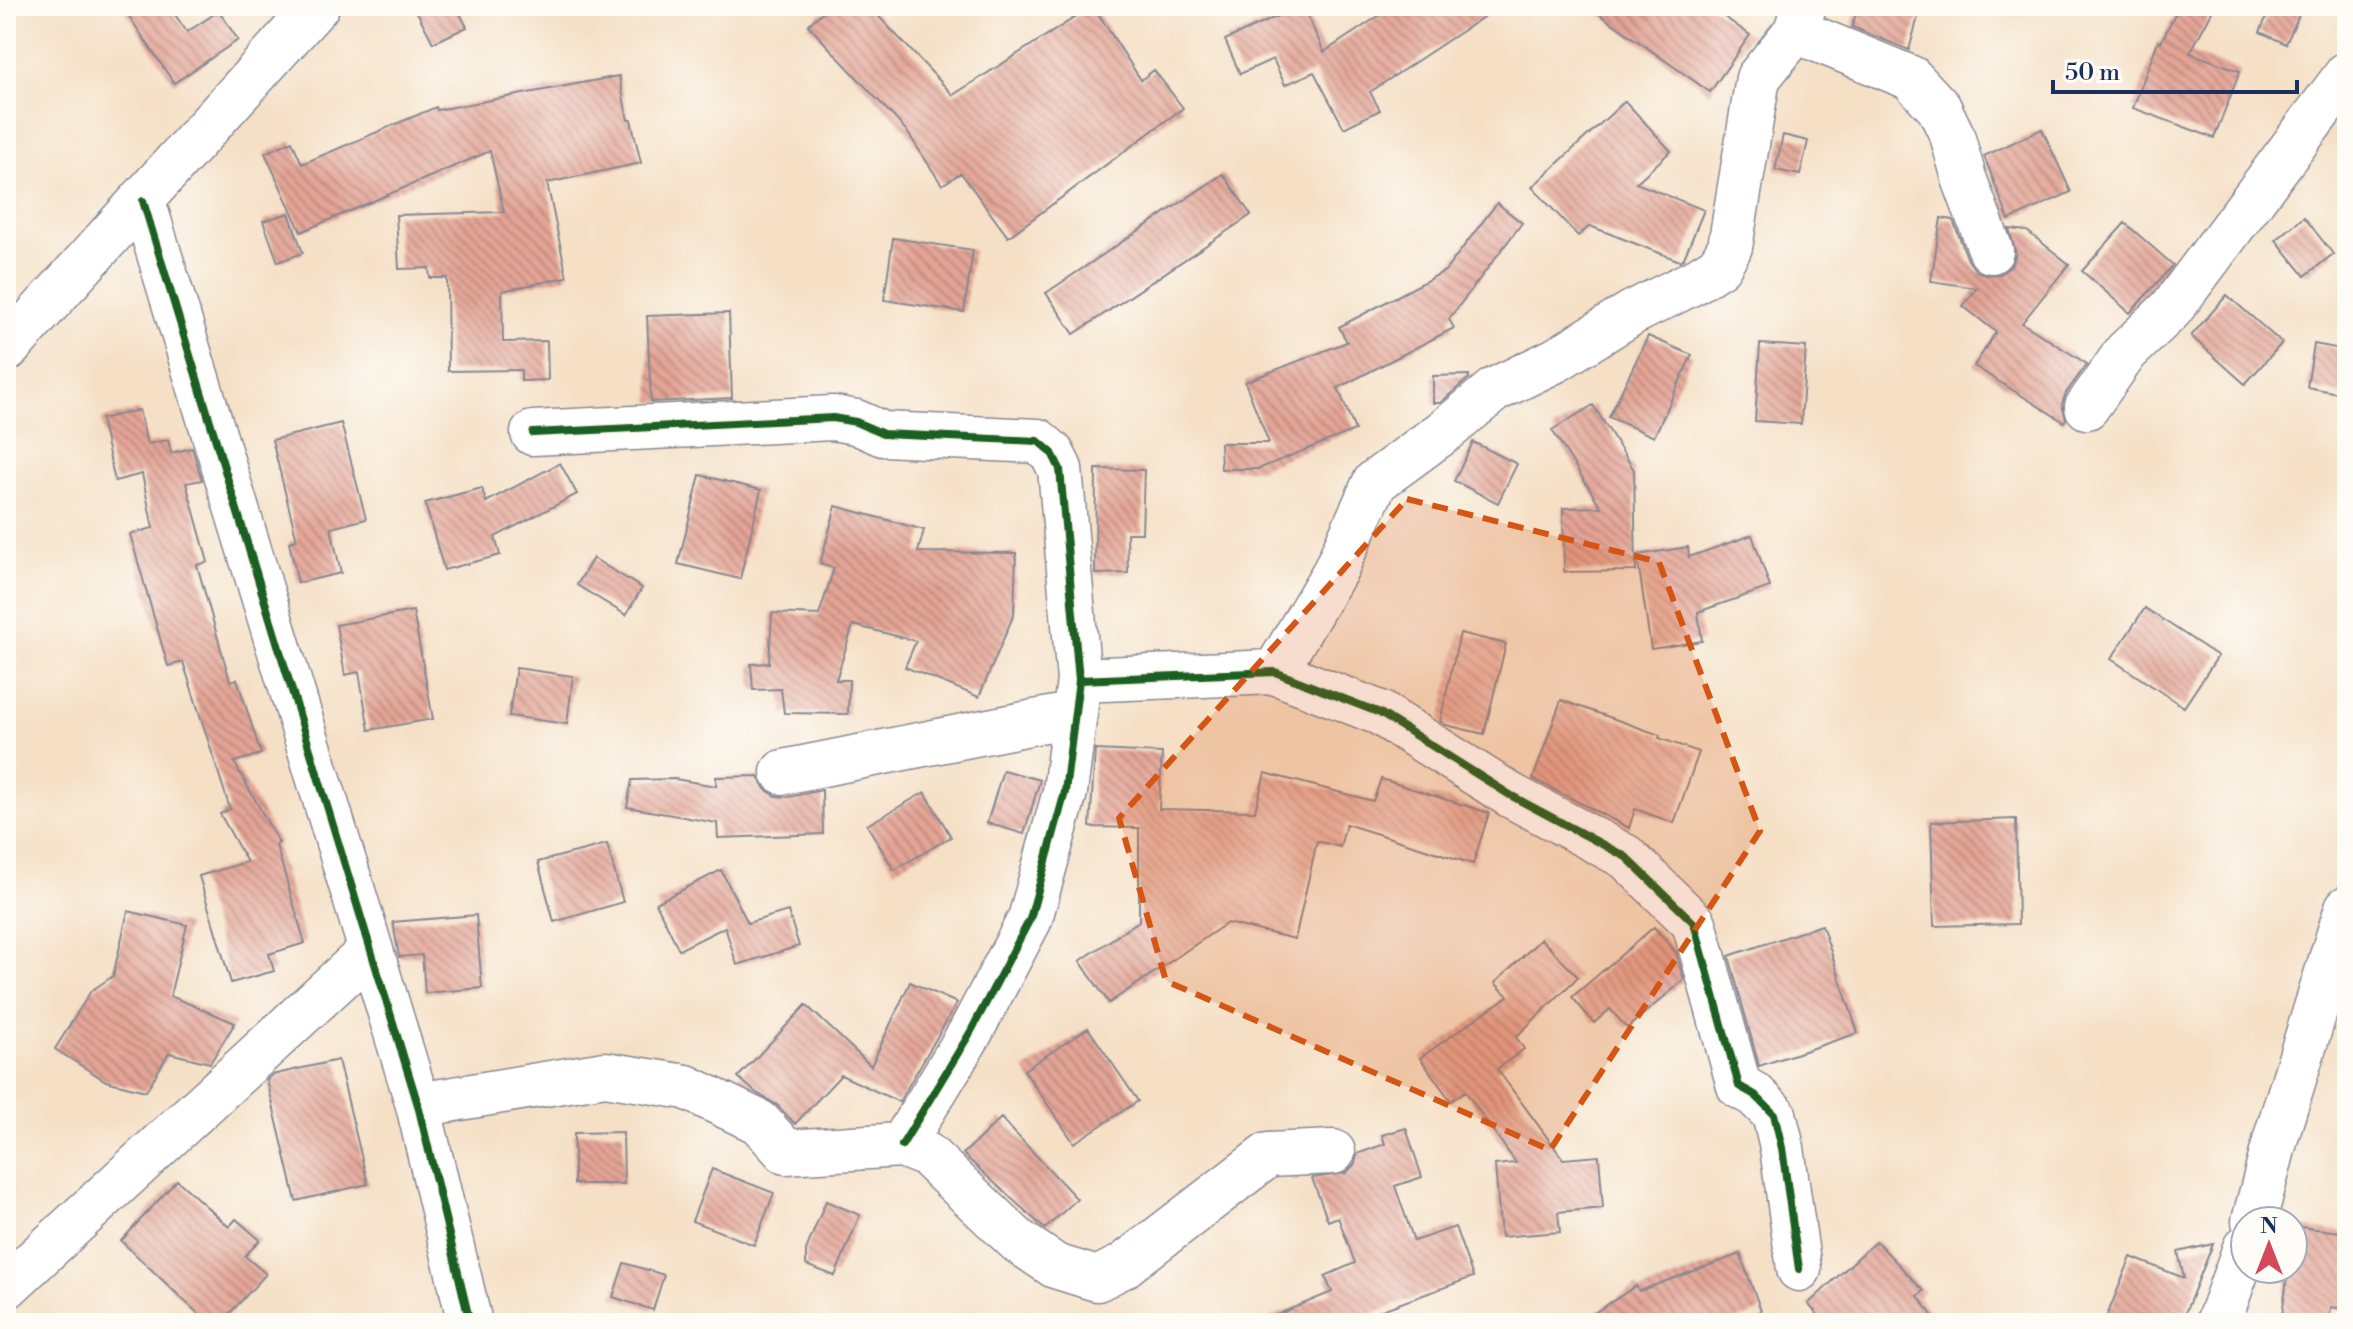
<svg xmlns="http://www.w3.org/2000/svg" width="2353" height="1329" viewBox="0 0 2353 1329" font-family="'Libre Bodoni',serif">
  <defs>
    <pattern id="building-back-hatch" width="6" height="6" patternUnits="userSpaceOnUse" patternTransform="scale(2)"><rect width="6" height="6" fill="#e4a495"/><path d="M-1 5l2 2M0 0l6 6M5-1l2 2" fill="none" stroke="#b8867d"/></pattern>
  </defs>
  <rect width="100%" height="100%" fill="#fdfcf7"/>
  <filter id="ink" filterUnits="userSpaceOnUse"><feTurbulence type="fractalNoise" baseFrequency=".0125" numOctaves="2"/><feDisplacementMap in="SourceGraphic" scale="16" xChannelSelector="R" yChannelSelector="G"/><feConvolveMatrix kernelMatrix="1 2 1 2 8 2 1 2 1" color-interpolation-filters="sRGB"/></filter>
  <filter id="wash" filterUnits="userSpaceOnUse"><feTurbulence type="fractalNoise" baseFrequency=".006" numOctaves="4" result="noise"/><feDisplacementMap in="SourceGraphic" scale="32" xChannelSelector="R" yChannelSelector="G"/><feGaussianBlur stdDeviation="1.8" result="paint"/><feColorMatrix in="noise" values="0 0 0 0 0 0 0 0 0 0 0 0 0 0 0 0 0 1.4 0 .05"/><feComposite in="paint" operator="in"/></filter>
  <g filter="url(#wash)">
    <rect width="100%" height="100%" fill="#f5e0c6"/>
    <g id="blocks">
      <path fill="url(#building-back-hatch)" d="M 122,6 L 169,6 L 187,32 L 219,11 L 238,40 L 174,83 Z
        M 414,6 L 456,6 L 467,27 L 433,43 Z
        M 829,6 L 869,6 L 953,95 L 1093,6 L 1141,80 L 1154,70 L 1183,108 L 1008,237 L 961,173 L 942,185 L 906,130 L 808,25 Z
        M 1300,6 L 1303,6 L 1324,52 L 1394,6 L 1500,6 L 1370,92 L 1380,110 L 1344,128 L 1314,72 L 1285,85 L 1273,59 L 1240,74 L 1225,40 Z
        M 1588,6 L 1709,6 L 1750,35 L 1710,92 Z
        M 1858,6 L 1921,6 L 1909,50 L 1852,27 Z
        M 2179,6 L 2215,6 L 2190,53 L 2240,71 L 2214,138 L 2133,108 L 2158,41 L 2161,42 Z
        M 2271,6 L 2303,6 L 2286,44 L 2260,32 Z
        M 619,76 L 628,120 L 631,120 L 641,163 L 547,183 L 567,277 L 502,291 L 503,342 L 547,341 L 548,380 L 521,381 L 521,370 L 448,371 L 447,278 L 430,278 L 429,268 L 399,269 L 396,215 L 504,212 L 490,151 L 301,232 L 265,153 L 292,141 L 302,164 L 436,107 L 437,110 Z
        M 1625,101 L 1671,151 L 1636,183 L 1704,210 L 1684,258 L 1680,261 L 1590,226 L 1578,236 L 1532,187 Z
        M 2042,129 L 2071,192 L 2009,220 L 1984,156 Z
        M 1783,135 L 1808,141 L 1800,175 L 1775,170 Z
        M 1223,174 L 1251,215 L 1074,334 L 1046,293 Z
        M 1497,203 L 1522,223 L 1449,319 L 1454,328 L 1338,388 L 1355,430 L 1258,469 L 1221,469 L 1220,443 L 1269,443 L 1245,382 L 1347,342 L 1339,327 L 1445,271 Z
        M 289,213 L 303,253 L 278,262 L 263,221 Z
        M 2304,217 L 2333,254 L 2305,276 L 2276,240 Z
        M 1941,218 L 1953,220 L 1968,260 L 1976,271 L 1986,275 L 2000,274 L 2011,266 L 2016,254 L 2009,229 L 2027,231 L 2069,264 L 2022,323 L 2087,364 L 2066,393 L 2062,404 L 2066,419 L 2064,422 L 1974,366 L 1996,332 L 1963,306 L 1977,288 L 1931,281 Z
        M 2125,223 L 2173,265 L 2130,313 L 2082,271 Z
        M 893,238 L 973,250 L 964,312 L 884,300 Z
        M 2227,295 L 2282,343 L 2245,384 L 2191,336 Z
        M 729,313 L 732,398 L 651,402 L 647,316 Z
        M 1648,336 L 1692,355 L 1654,437 L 1609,417 Z
        M 1760,344 L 1806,347 L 1801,424 L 1755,421 Z
        M 2314,344 L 2347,350 L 2347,395 L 2307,387 Z
        M 1469,375 L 1469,378 L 1440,403 L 1433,403 L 1433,376 Z
        M 1593,405 L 1634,470 L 1636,571 L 1564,572 L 1563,508 L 1601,507 L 1552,430 Z
        M 139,410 L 147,444 L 168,440 L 171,453 L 192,448 L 202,480 L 186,483 L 208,562 L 197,565 L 230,681 L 237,679 L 261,754 L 234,762 L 279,843 L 276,845 L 305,943 L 269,954 L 274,971 L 231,983 L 199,876 L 247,862 L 220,814 L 230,809 L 183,662 L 168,666 L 130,534 L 153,528 L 142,474 L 115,481 L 101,419 Z
        M 341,423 L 366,519 L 331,528 L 341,573 L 298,583 L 289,542 L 297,540 L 272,440 Z
        M 1473,442 L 1517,464 L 1498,503 L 1454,481 Z
        M 560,463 L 577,494 L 495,537 L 500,555 L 444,570 L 425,503 L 482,488 L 486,502 Z
        M 1096,469 L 1144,470 L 1142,533 L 1127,533 L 1128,573 L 1095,574 Z
        M 700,475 L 761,490 L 740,579 L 678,564 Z
        M 836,506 L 924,530 L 918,552 L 1016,553 L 1014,614 L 979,697 L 905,667 L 916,641 L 853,625 L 836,680 L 849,680 L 848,714 L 784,713 L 781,689 L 753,690 L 751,664 L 769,663 L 772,613 L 819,615 L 834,568 L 820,564 Z
        M 1752,535 L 1770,587 L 1698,612 L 1702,641 L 1651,649 L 1637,555 L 1688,547 L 1689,557 Z
        M 593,558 L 642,588 L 626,615 L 577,585 Z
        M 2145,608 L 2218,656 L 2184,707 L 2111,659 Z
        M 413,611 L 433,719 L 369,730 L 359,672 L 345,675 L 336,625 Z
        M 1460,633 L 1506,644 L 1484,734 L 1446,725 L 1440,721 Z
        M 516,668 L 573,676 L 567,724 L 509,716 Z
        M 1561,700 L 1660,735 L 1659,738 L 1699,752 L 1674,823 L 1635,809 L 1629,828 L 1533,779 Z
        M 1095,750 L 1162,753 L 1159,809 L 1255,811 L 1265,773 L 1373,801 L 1381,779 L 1489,813 L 1473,864 L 1346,824 L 1340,847 L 1317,841 L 1295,939 L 1227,923 L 1109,1003 L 1080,961 L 1139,921 L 1139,828 L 1090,827 Z
        M 1003,770 L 1040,780 L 1024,834 L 987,823 Z
        M 758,776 L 765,789 L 776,796 L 788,797 L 822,790 L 823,834 L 718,838 L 717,823 L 627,807 L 632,780 L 675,779 L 716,786 L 716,777 Z
        M 925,792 L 951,837 L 894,870 L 867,825 Z
        M 2016,819 L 2018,924 L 1934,926 L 1931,822 Z
        M 607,844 L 623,902 L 554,922 L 538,862 Z
        M 721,870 L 748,923 L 788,911 L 799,946 L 737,965 L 725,927 L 679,950 L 656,903 Z
        M 128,911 L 187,925 L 170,996 L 235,1023 L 210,1063 L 169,1053 L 146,1091 L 106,1081 L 55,1049 L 91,991 L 113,976 Z
        M 476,915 L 482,988 L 425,993 L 422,955 L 399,957 L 393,922 Z
        M 1822,925 L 1858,1033 L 1759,1066 L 1729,956 Z
        M 1654,927 L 1676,952 L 1684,980 L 1627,1028 L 1610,1009 L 1594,1023 L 1572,997 Z
        M 1541,939 L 1578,977 L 1516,1037 L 1524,1049 L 1497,1069 L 1563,1159 L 1599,1156 L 1603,1208 L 1558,1212 L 1560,1232 L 1501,1237 L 1495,1165 L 1516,1163 L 1465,1091 L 1451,1101 L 1420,1058 L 1508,996 L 1495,983 Z
        M 910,982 L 957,1003 L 899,1102 L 841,1075 L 795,1124 L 777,1105 L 755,1092 L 738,1077 L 806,1005 L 871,1066 Z
        M 1088,1028 L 1138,1101 L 1074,1143 L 1024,1070 Z
        M 338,1060 L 368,1184 L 296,1201 L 267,1080 L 272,1075 Z
        M 1001,1118 L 1077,1199 L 1045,1229 L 963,1154 Z
        M 1406,1128 L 1422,1177 L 1395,1186 L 1414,1241 L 1455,1227 L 1473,1277 L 1346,1323 L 1257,1323 L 1332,1292 L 1325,1276 L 1355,1263 L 1338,1217 L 1328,1221 L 1312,1178 L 1346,1173 L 1355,1164 L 1357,1154 L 1385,1144 L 1382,1135 Z
        M 623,1132 L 624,1184 L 574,1184 L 574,1133 Z
        M 712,1169 L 774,1193 L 754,1245 L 692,1221 Z
        M 177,1180 L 229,1227 L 236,1219 L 260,1240 L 245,1256 L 266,1274 L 221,1323 L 208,1323 L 121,1241 Z
        M 826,1201 L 860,1215 L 835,1276 L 806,1265 L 806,1250 Z
        M 2293,1226 L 2347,1233 L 2347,1310 L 2331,1307 L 2329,1323 L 2281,1323 L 2288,1269 L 2293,1269 Z
        M 1876,1241 L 1924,1291 L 1918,1296 L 1938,1323 L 1826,1323 L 1808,1304 Z
        M 2213,1244 L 2181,1323 L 2104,1323 L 2131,1257 L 2184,1278 L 2178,1252 Z
        M 1740,1254 L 1761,1311 L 1728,1323 L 1579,1323 L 1636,1286 L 1639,1291 Z
        M 624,1263 L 664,1275 L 653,1310 L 613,1297 Z"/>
    </g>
  </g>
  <g filter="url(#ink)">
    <use href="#blocks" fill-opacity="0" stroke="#888892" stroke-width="2"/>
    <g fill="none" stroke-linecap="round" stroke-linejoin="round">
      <g stroke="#888892" stroke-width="47">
        <path id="minor" d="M 1796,31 L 1911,78 L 1939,108 L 1952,135 L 1964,178 L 1991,251
          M 143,201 L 418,1105 L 470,1323
          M 6,350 L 317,6
          M 2087,407 L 2126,352 L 2171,309 L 2347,74
          M 533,433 L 833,418 L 856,422 L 883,434 L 1038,441 L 1052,453 L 1060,469 L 1079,680 L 1065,792 L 1030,919 L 970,1033 L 902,1145
          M 1275,672 L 1335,571 L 1375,482 L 1446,430 L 1494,390 L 1556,360 L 1632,313 L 1694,282 L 1719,266 L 1730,247 L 1758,78 L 1796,31 L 1804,6
          M 1079,680 L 1275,672 L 1380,713 L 1510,795 L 1626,857 L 1694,923 L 1739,1086 L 1755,1095 L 1774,1114 L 1782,1148 L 1799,1269
          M 783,772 L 1075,714
          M 418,1105 L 605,1074 L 686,1087 L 759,1122 L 786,1152 L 902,1145 L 927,1155 L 1018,1241 L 1055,1266 L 1097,1279 L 1123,1266 L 1268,1155 L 1333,1152
          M 2254,1221 L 2277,1134 L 2347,908
          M 6,1287 L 371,950
          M 2218,1323 L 2245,1248"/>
      </g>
      <use href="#minor" stroke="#fff" stroke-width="44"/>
      <g stroke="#fdfcf7" stroke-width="13">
        <path id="cycleway" d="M 143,201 L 418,1105 L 470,1323
          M 533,433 L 833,418 L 856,422 L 883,434 L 1038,441 L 1052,453 L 1060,469 L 1079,680 L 1065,792 L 1030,919 L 970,1033 L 902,1145
          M 1079,680 L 1275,672 L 1380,713 L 1510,795 L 1626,857 L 1694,923 L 1739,1086 L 1755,1095 L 1774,1114 L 1782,1148 L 1799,1269"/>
      </g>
      <use href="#cycleway" stroke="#1b5e20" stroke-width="8"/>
    </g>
  </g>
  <path fill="#d45514" fill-opacity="0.2" stroke="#d45514" stroke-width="6" stroke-dasharray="16 10" stroke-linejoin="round" d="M 1407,499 L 1659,562 L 1760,831 L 1550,1150 L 1166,981 L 1119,818 Z"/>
  <rect width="2353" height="1329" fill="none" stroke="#fdfcf7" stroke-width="32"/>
  <g transform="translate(2269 1245)"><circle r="38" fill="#fdfcf7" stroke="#a3aaba" stroke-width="2"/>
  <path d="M0-6L14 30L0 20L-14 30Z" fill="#d1495b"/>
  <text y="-12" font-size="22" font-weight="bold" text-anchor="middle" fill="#1b2f5e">N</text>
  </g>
  <path d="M2053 80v12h244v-12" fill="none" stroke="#1b2f5e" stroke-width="4"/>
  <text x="2065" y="80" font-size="24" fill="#1b2f5e" stroke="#fdfcf7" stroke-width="6" paint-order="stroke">50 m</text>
</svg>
